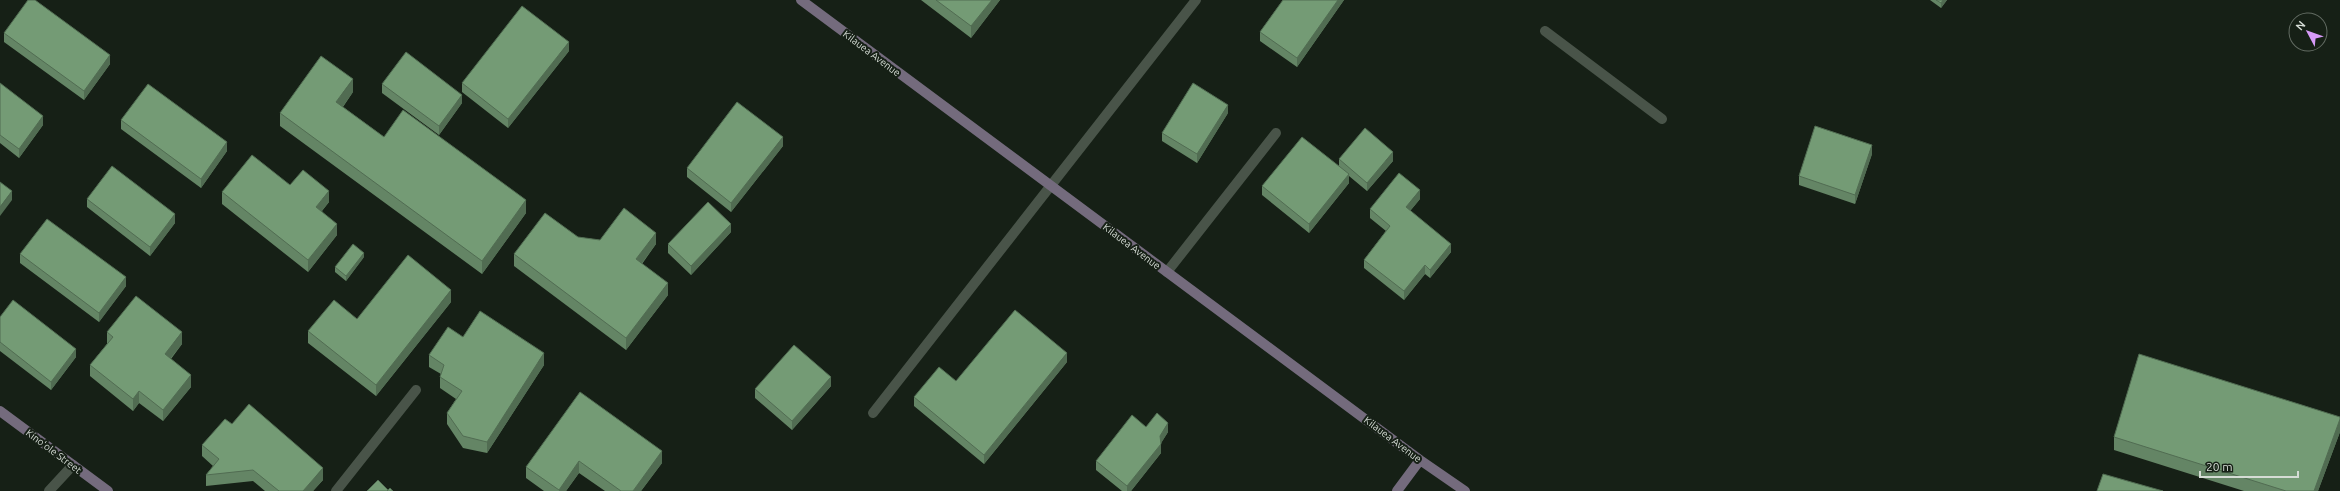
<svg xmlns="http://www.w3.org/2000/svg" width="2340" height="491" viewBox="0 0 2340 491" font-family="Ubuntu,sans-serif">
  <rect width="100%" height="100%" fill="#162016"/>
  <g fill="none" stroke-linecap="round" stroke-linejoin="round">
    <path stroke="#495449" stroke-width="10" d="M 1545,31 L 1662,119
      M 1167,272 L 1276,133
      M 873,413 L 1196,0
      M 49,491 L 73,465
      M 336,491 L 416,390"/>
    <path stroke="#746b7d" stroke-width="10" d="M 801,0 L 1420,460 L 1465,491
      M 0,411 L 108,491
      M 1397,491 L 1420,460"/>
  </g>
  <path fill="#648565" d="M 921,0 L 1000,0 L 971,38 Z
    M 1283,0 L 1344,0 L 1297,67 L 1260,41 L 1260,32 Z
    M 1930,0 L 1947,0 L 1941,8 Z
    M 4,33 L 110,64 L 84,100 L 4,42 Z
    M 569,51 L 508,128 L 462,92 L 462,83 Z
    M 0,83 L 43,125 L 19,158 L 0,143 Z
    M 382,84 L 462,103 L 439,135 L 382,93 Z
    M 353,92 L 343,107 L 384,137 L 526,213 L 482,274 L 280,126 L 280,113 Z
    M 1228,113 L 1197,163 L 1162,141 L 1162,133 Z
    M 121,120 L 227,151 L 201,188 L 121,129 Z
    M 783,146 L 731,212 L 687,177 L 687,168 Z
    M 1872,154 L 1855,204 L 1799,185 L 1799,176 Z
    M 1339,159 L 1393,161 L 1367,191 L 1349,176 L 1349,183 L 1309,233 L 1262,195 L 1262,186 L 1339,167 Z
    M 290,185 L 329,202 L 322,211 L 337,235 L 308,272 L 222,204 L 222,192 Z
    M 87,199 L 175,223 L 150,256 L 87,207 Z
    M 1420,199 L 1410,211 L 1451,252 L 1430,278 L 1425,274 L 1404,300 L 1364,268 L 1364,260 L 1386,231 L 1370,218 L 1370,209 Z
    M 731,232 L 691,275 L 668,253 L 668,244 Z
    M 578,237 L 600,240 L 656,244 L 642,264 L 668,295 L 626,350 L 514,266 L 514,254 Z
    M 20,254 L 126,286 L 99,322 L 20,263 Z
    M 364,257 L 346,281 L 335,272 L 335,267 Z
    M 451,302 L 376,396 L 308,343 L 308,331 L 357,319 Z
    M 0,317 L 76,357 L 51,390 L 0,351 Z
    M 107,332 L 182,344 L 171,359 L 191,387 L 163,421 L 139,403 L 133,411 L 90,376 L 90,365 L 107,344 Z
    M 463,337 L 544,365 L 487,453 L 463,448 L 447,424 L 447,413 L 456,399 L 440,388 L 440,377 L 441,374 L 429,367 L 429,355 Z
    M 1067,362 L 984,464 L 914,406 L 914,397 Z
    M 831,386 L 792,430 L 755,398 L 755,389 Z
    M 2340,417 L 2340,432 L 2318,491 L 2244,491 L 2114,450 L 2114,437 Z
    M 232,424 L 323,480 L 313,491 L 265,491 L 253,481 L 206,486 L 206,475 L 213,466 L 202,456 L 202,445 Z
    M 1146,427 L 1168,432 L 1161,443 L 1161,453 L 1131,491 L 1122,491 L 1096,470 L 1096,461 Z
    M 662,451 L 662,463 L 641,491 L 605,491 L 579,473 L 566,491 L 544,491 L 526,478 L 526,467 Z"/>
  <path fill="#516c52" d="M 992,0 L 1000,0 L 971,38 L 971,26 Z
    M 1338,0 L 1344,0 L 1297,67 L 1297,58 Z
    M 1943,0 L 1947,0 L 1941,8 L 1941,3 Z
    M 569,42 L 569,51 L 508,128 L 508,119 Z
    M 110,55 L 110,64 L 84,100 L 84,91 Z
    M 353,79 L 353,92 L 336,116 L 336,102 Z
    M 462,95 L 462,103 L 439,135 L 439,126 Z
    M 1228,105 L 1228,113 L 1197,163 L 1197,154 Z
    M 43,116 L 43,125 L 19,158 L 19,149 Z
    M 783,137 L 783,146 L 731,212 L 731,203 Z
    M 227,142 L 227,151 L 201,188 L 201,179 Z
    M 1872,145 L 1872,154 L 1855,204 L 1855,195 Z
    M 1393,152 L 1393,161 L 1367,191 L 1367,183 Z
    M 1349,174 L 1349,183 L 1309,233 L 1309,224 Z
    M 1420,190 L 1420,199 L 1406,216 L 1406,207 Z
    M 12,191 L 12,200 L 0,216 L 0,207 Z
    M 329,191 L 329,202 L 316,218 L 316,207 Z
    M 526,200 L 526,213 L 482,274 L 482,261 Z
    M 175,214 L 175,223 L 150,256 L 150,247 Z
    M 337,224 L 337,235 L 308,272 L 308,260 Z
    M 731,224 L 731,232 L 691,275 L 691,266 Z
    M 656,233 L 656,244 L 636,271 L 636,259 Z
    M 1451,244 L 1451,252 L 1430,278 L 1430,270 Z
    M 364,253 L 364,257 L 346,281 L 346,276 Z
    M 1425,265 L 1425,274 L 1404,300 L 1404,291 Z
    M 126,277 L 126,286 L 99,322 L 99,313 Z
    M 668,283 L 668,295 L 626,350 L 626,338 Z
    M 451,290 L 451,302 L 376,396 L 376,385 Z
    M 182,332 L 182,344 L 165,365 L 165,354 Z
    M 76,349 L 76,357 L 51,390 L 51,382 Z
    M 544,353 L 544,365 L 487,453 L 487,442 Z
    M 1067,353 L 1067,362 L 984,464 L 984,455 Z
    M 191,375 L 191,387 L 163,421 L 163,410 Z
    M 831,377 L 831,386 L 792,430 L 792,421 Z
    M 139,391 L 139,403 L 133,411 L 133,399 Z
    M 2340,419 L 2340,432 L 2318,491 L 2314,491 Z
    M 1168,423 L 1168,432 L 1160,445 L 1160,436 Z
    M 1161,444 L 1161,453 L 1131,491 L 1127,491 L 1127,486 Z
    M 662,451 L 662,463 L 641,491 L 633,491 Z
    M 579,461 L 579,473 L 566,491 L 559,491 L 559,490 Z
    M 323,468 L 323,480 L 313,491 L 303,491 Z"/>
  <path fill="#749b75" stroke="#516c52" d="M 28,0 L 35,0 L 110,55 L 84,91 L 4,33 Z
    M 936,0 L 992,0 L 971,26 Z
    M 1283,0 L 1338,0 L 1297,58 L 1260,32 Z
    M 1936,0 L 1943,0 L 1941,3 Z
    M 522,6 L 569,42 L 508,119 L 462,83 Z
    M 406,52 L 462,95 L 439,126 L 382,84 Z
    M 321,56 L 353,79 L 336,102 L 384,137 L 403,110 L 526,200 L 482,261 L 280,113 Z
    M 0,83 L 43,116 L 19,149 L 0,135 Z
    M 1193,83 L 1228,105 L 1197,154 L 1162,133 Z
    M 148,84 L 227,142 L 201,179 L 121,120 Z
    M 737,102 L 783,137 L 731,203 L 687,168 Z
    M 1815,126 L 1872,145 L 1855,195 L 1799,176 Z
    M 1365,128 L 1393,152 L 1367,183 L 1339,159 Z
    M 1302,137 L 1349,174 L 1309,224 L 1262,186 Z
    M 252,155 L 290,185 L 303,170 L 329,191 L 316,207 L 337,224 L 308,260 L 222,192 Z
    M 112,166 L 175,214 L 150,247 L 87,199 Z
    M 1399,173 L 1420,190 L 1406,207 L 1451,244 L 1430,270 L 1425,265 L 1404,291 L 1364,260 L 1390,226 L 1370,209 Z
    M 0,182 L 12,191 L 0,207 Z
    M 708,202 L 731,224 L 691,266 L 668,244 Z
    M 624,208 L 656,233 L 636,259 L 668,283 L 626,338 L 514,254 L 545,213 L 578,237 L 600,240 Z
    M 47,219 L 126,277 L 99,313 L 20,254 Z
    M 353,244 L 364,253 L 346,276 L 335,267 Z
    M 408,255 L 451,290 L 376,385 L 308,331 L 334,300 L 357,319 Z
    M 136,296 L 182,332 L 165,354 L 191,375 L 163,410 L 139,391 L 133,399 L 90,365 L 113,337 L 107,332 Z
    M 13,300 L 76,349 L 51,382 L 0,342 L 0,317 Z
    M 1015,310 L 1067,353 L 984,455 L 914,397 L 939,367 L 956,381 Z
    M 480,311 L 544,353 L 487,442 L 463,436 L 447,413 L 462,391 L 440,377 L 444,365 L 429,355 L 448,327 L 463,337 Z
    M 794,345 L 831,377 L 792,421 L 755,389 Z
    M 2139,354 L 2340,417 L 2340,419 L 2314,491 L 2286,491 L 2114,437 Z
    M 580,392 L 662,451 L 633,491 L 621,491 L 579,461 L 559,490 L 526,467 Z
    M 249,404 L 323,468 L 303,491 L 279,491 L 253,470 L 206,475 L 219,459 L 202,445 L 225,419 L 232,424 Z
    M 1157,413 L 1168,423 L 1160,436 L 1161,444 L 1127,486 L 1096,461 L 1132,415 L 1146,427 Z
    M 2103,474 L 2163,491 L 2097,491 Z
    M 378,480 L 388,490 L 387,491 L 367,491 Z
    M 390,488 L 393,491 L 387,491 Z"/>
  <g text-anchor="middle" stroke-width="4" stroke-linejoin="round" paint-order="stroke">
    <g font-size="10" fill="#d5dcd5" stroke="#162016">
      <text transform="translate(872 53) rotate(37)" y="4">Kilauea Avenue</text>
      <text transform="translate(1132 246) rotate(37)" y="4">Kilauea Avenue</text>
      <text transform="translate(1393 439) rotate(37)" y="4">Kilauea Avenue</text>
      <text transform="translate(54 451) rotate(37)" y="4">Kinoʻole Street</text>
    </g>
  </g>
  <g transform="translate(2308 32) rotate(311)"><circle r="19" fill="#162016" stroke="#626b62"/>
  <path d="M0-3L7 15L0 10L-7 15Z" fill="#d79bf9"/>
  <text y="-6" font-size="11" font-weight="bold" text-anchor="middle" fill="#d5dcd5">N</text>
  </g>
  <path d="M2200 471v6h98v-6" fill="none" stroke="#d5dcd5" stroke-width="2"/>
  <text x="2206" y="471" font-size="12" fill="#d5dcd5" stroke="#162016" stroke-width="3" paint-order="stroke">20 m</text>
</svg>
